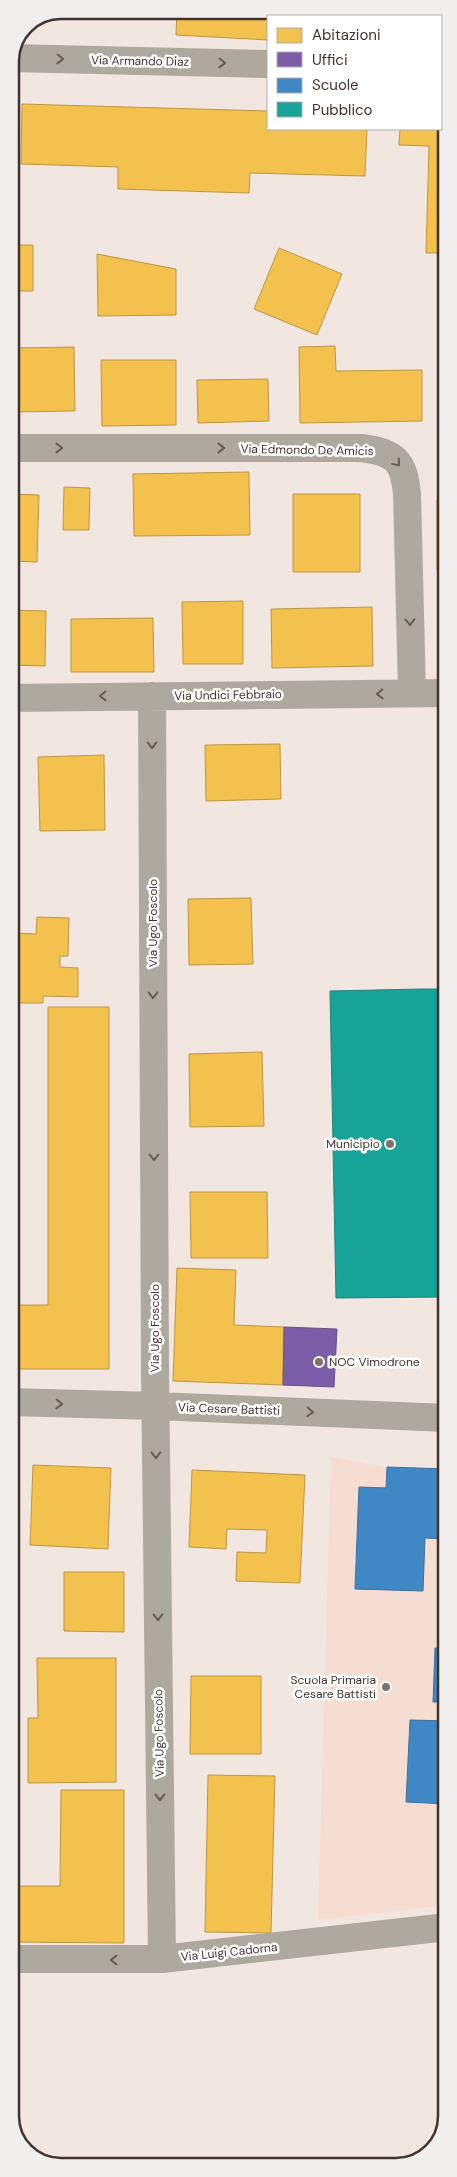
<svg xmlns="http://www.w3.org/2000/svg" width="457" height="2177" viewBox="0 0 457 2177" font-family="'DM Sans',sans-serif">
  <rect width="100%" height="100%" fill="#f2e6e1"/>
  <path fill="#f6ddd2" d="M 331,1457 L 387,1467 L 447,1469 L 447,1905 L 318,1920 Z"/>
  <path fill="#f2c14e" stroke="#bd9644" d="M 177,10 L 366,10 L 365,16 L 268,16 L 268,40 L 176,35 Z
    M 441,92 L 447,92 L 447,253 L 426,253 L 429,146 L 399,145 L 400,129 L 441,129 Z
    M 22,104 L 268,111 L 268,129 L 367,129 L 365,176 L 250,173 L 249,193 L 118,189 L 118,167 L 21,164 Z
    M 10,245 L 33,245 L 33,291 L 10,291 Z
    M 279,248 L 342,274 L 317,335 L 254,309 Z
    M 97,254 L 176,269 L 176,315 L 98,316 Z
    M 335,346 L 336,371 L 422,370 L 422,421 L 300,423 L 299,347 Z
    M 74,347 L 75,411 L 10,412 L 10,348 Z
    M 101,360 L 176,360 L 176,425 L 102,426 Z
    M 268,379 L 269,421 L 198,423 L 197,380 Z
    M 442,381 L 447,381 L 447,467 L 444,468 Z
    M 249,472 L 250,535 L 134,536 L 133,474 Z
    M 64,487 L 90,488 L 89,530 L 63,530 Z
    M 10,494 L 39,495 L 37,562 L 10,561 Z
    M 293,494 L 360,494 L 360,572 L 293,572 Z
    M 437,500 L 447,500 L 447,570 L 437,570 Z
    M 10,600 L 11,610 L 46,611 L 45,666 L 10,665 Z
    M 243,601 L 243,664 L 183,664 L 182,602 Z
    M 372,607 L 373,666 L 272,668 L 271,609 Z
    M 442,613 L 447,613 L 447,670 L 443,670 Z
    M 153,618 L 154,672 L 71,672 L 71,619 Z
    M 280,744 L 281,799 L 206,801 L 205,745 Z
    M 104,755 L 105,830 L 40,831 L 38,757 Z
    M 251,898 L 253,964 L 189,965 L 188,899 Z
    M 37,917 L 69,918 L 68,956 L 60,956 L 60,967 L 78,968 L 78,997 L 43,996 L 43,1003 L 14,1003 L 16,933 L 36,934 Z
    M 48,1007 L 109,1007 L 109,1369 L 10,1369 L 10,1305 L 48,1305 Z
    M 262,1052 L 264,1126 L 190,1127 L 189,1054 Z
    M 190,1192 L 267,1192 L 268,1258 L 191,1258 Z
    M 177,1268 L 236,1270 L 234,1325 L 284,1327 L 283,1385 L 173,1381 Z
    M 33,1465 L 111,1468 L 108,1549 L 30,1545 Z
    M 192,1470 L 305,1475 L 300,1583 L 236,1581 L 237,1552 L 266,1553 L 267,1530 L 227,1529 L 226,1549 L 189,1547 Z
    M 64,1572 L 124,1572 L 124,1632 L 64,1631 Z
    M 37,1658 L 116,1658 L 116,1782 L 28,1783 L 28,1718 L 38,1718 Z
    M 191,1676 L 261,1676 L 261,1754 L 190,1754 Z
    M 208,1775 L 275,1776 L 271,1933 L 205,1932 Z
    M 61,1790 L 124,1790 L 124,1943 L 10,1942 L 10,1886 L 60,1886 Z"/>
  <path fill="#7b5ea7" stroke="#6a5182" d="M 284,1327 L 337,1329 L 334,1387 L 283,1385 Z"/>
  <path fill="#3f88c5" stroke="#406e97" d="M 387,1467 L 447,1469 L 447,1539 L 425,1538 L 423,1591 L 355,1589 L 359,1487 L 386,1488 Z
    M 435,1648 L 447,1648 L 447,1702 L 433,1702 Z
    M 410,1720 L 447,1721 L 447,1804 L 406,1802 Z"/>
  <path fill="#17a398" stroke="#248178" d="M 421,989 L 447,989 L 447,1297 L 336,1298 L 330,991 Z"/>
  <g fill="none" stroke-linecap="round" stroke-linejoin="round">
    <path stroke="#ada99f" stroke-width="28" d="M 11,58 L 268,64
      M 441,68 L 447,68
      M 10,448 L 361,448 C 395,452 404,461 407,494 L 412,693
      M 152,696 L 155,1369 L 162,1959
      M 10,698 L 447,693
      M 10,1402 L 156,1406 L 447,1418
      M 10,1959 L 162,1959 L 447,1927"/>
  </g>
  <defs><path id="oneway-chevron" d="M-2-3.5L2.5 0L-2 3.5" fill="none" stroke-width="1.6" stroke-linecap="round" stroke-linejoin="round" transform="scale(1.25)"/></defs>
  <g stroke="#675c55">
    <use href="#oneway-chevron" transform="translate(60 59) rotate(1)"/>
    <use href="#oneway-chevron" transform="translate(222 63) rotate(1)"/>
    <use href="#oneway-chevron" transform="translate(59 448)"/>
    <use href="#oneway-chevron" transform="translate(221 448)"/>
    <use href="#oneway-chevron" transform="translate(397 463) rotate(50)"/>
    <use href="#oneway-chevron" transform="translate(410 622) rotate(89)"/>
    <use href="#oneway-chevron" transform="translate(380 694) rotate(179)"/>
    <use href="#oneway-chevron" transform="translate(103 696) rotate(179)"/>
    <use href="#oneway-chevron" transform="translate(152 745) rotate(90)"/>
    <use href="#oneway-chevron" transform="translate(153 995) rotate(90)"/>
    <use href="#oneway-chevron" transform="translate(154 1157) rotate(90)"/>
    <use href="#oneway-chevron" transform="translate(59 1404) rotate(2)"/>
    <use href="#oneway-chevron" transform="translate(310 1412) rotate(3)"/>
    <use href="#oneway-chevron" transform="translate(156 1455) rotate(89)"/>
    <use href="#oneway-chevron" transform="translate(158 1617) rotate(89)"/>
    <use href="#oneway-chevron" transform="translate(160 1797) rotate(89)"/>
    <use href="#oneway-chevron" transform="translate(114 1960) rotate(180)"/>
  </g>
  <g fill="#80726c" stroke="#fff" stroke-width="2">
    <circle cx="390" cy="1144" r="5"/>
    <circle cx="319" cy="1362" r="5"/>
    <circle cx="386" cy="1687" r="5"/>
  </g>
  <g text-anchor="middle" stroke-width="5" stroke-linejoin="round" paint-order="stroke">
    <g font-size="12" fill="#42332d" stroke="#fff">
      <text transform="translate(140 61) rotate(1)" y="4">Via Armando Diaz</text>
      <text transform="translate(307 450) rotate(1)" y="4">Via Edmondo De Amicis</text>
      <text transform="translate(228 695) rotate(-1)" y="4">Via Undici Febbraio</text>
      <text transform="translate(153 923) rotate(-90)" y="4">Via Ugo Foscolo</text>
      <text transform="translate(155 1328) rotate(-90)" y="4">Via Ugo Foscolo</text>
      <text transform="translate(229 1409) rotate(2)" y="4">Via Cesare Battisti</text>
      <text transform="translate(159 1733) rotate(-91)" y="4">Via Ugo Foscolo</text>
      <text transform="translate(229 1952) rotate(-6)" y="4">Via Luigi Cadorna</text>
    </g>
    <g font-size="12" fill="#42332d" stroke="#fff" text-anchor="end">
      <text x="380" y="1148">Municipio</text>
      <text x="329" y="1366" text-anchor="start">NOC Vimodrone</text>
      <text x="376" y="1684">Scuola Primaria<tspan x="376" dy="14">Cesare Battisti</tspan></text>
    </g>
  </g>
  <path d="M0 0H457V2177H0ZM61 19H396A42 42 0 0 1 438 61V2116A42 42 0 0 1 396 2158H61A42 42 0 0 1 19 2116V61A42 42 0 0 1 61 19Z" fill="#f0efee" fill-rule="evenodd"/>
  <path fill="none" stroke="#42332d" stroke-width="2.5" d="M61 19H396A42 42 0 0 1 438 61V2116A42 42 0 0 1 396 2158H61A42 42 0 0 1 19 2116V61A42 42 0 0 1 61 19Z"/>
  <rect x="267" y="15" width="175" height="115" fill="#ffffff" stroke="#b3adab"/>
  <rect x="277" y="28" width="25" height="15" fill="#f2c14e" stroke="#b3adab"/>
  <text x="312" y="40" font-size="15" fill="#42332d">Abitazioni</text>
  <rect x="277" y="52" width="25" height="15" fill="#7b5ea7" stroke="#b3adab"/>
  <text x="312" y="65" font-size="15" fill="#42332d">Uffici</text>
  <rect x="277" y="78" width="25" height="15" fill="#3f88c5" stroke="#b3adab"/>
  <text x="312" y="90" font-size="15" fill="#42332d">Scuole</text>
  <rect x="277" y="102" width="25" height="15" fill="#17a398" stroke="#b3adab"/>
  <text x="312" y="115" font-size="15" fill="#42332d">Pubblico</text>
</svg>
